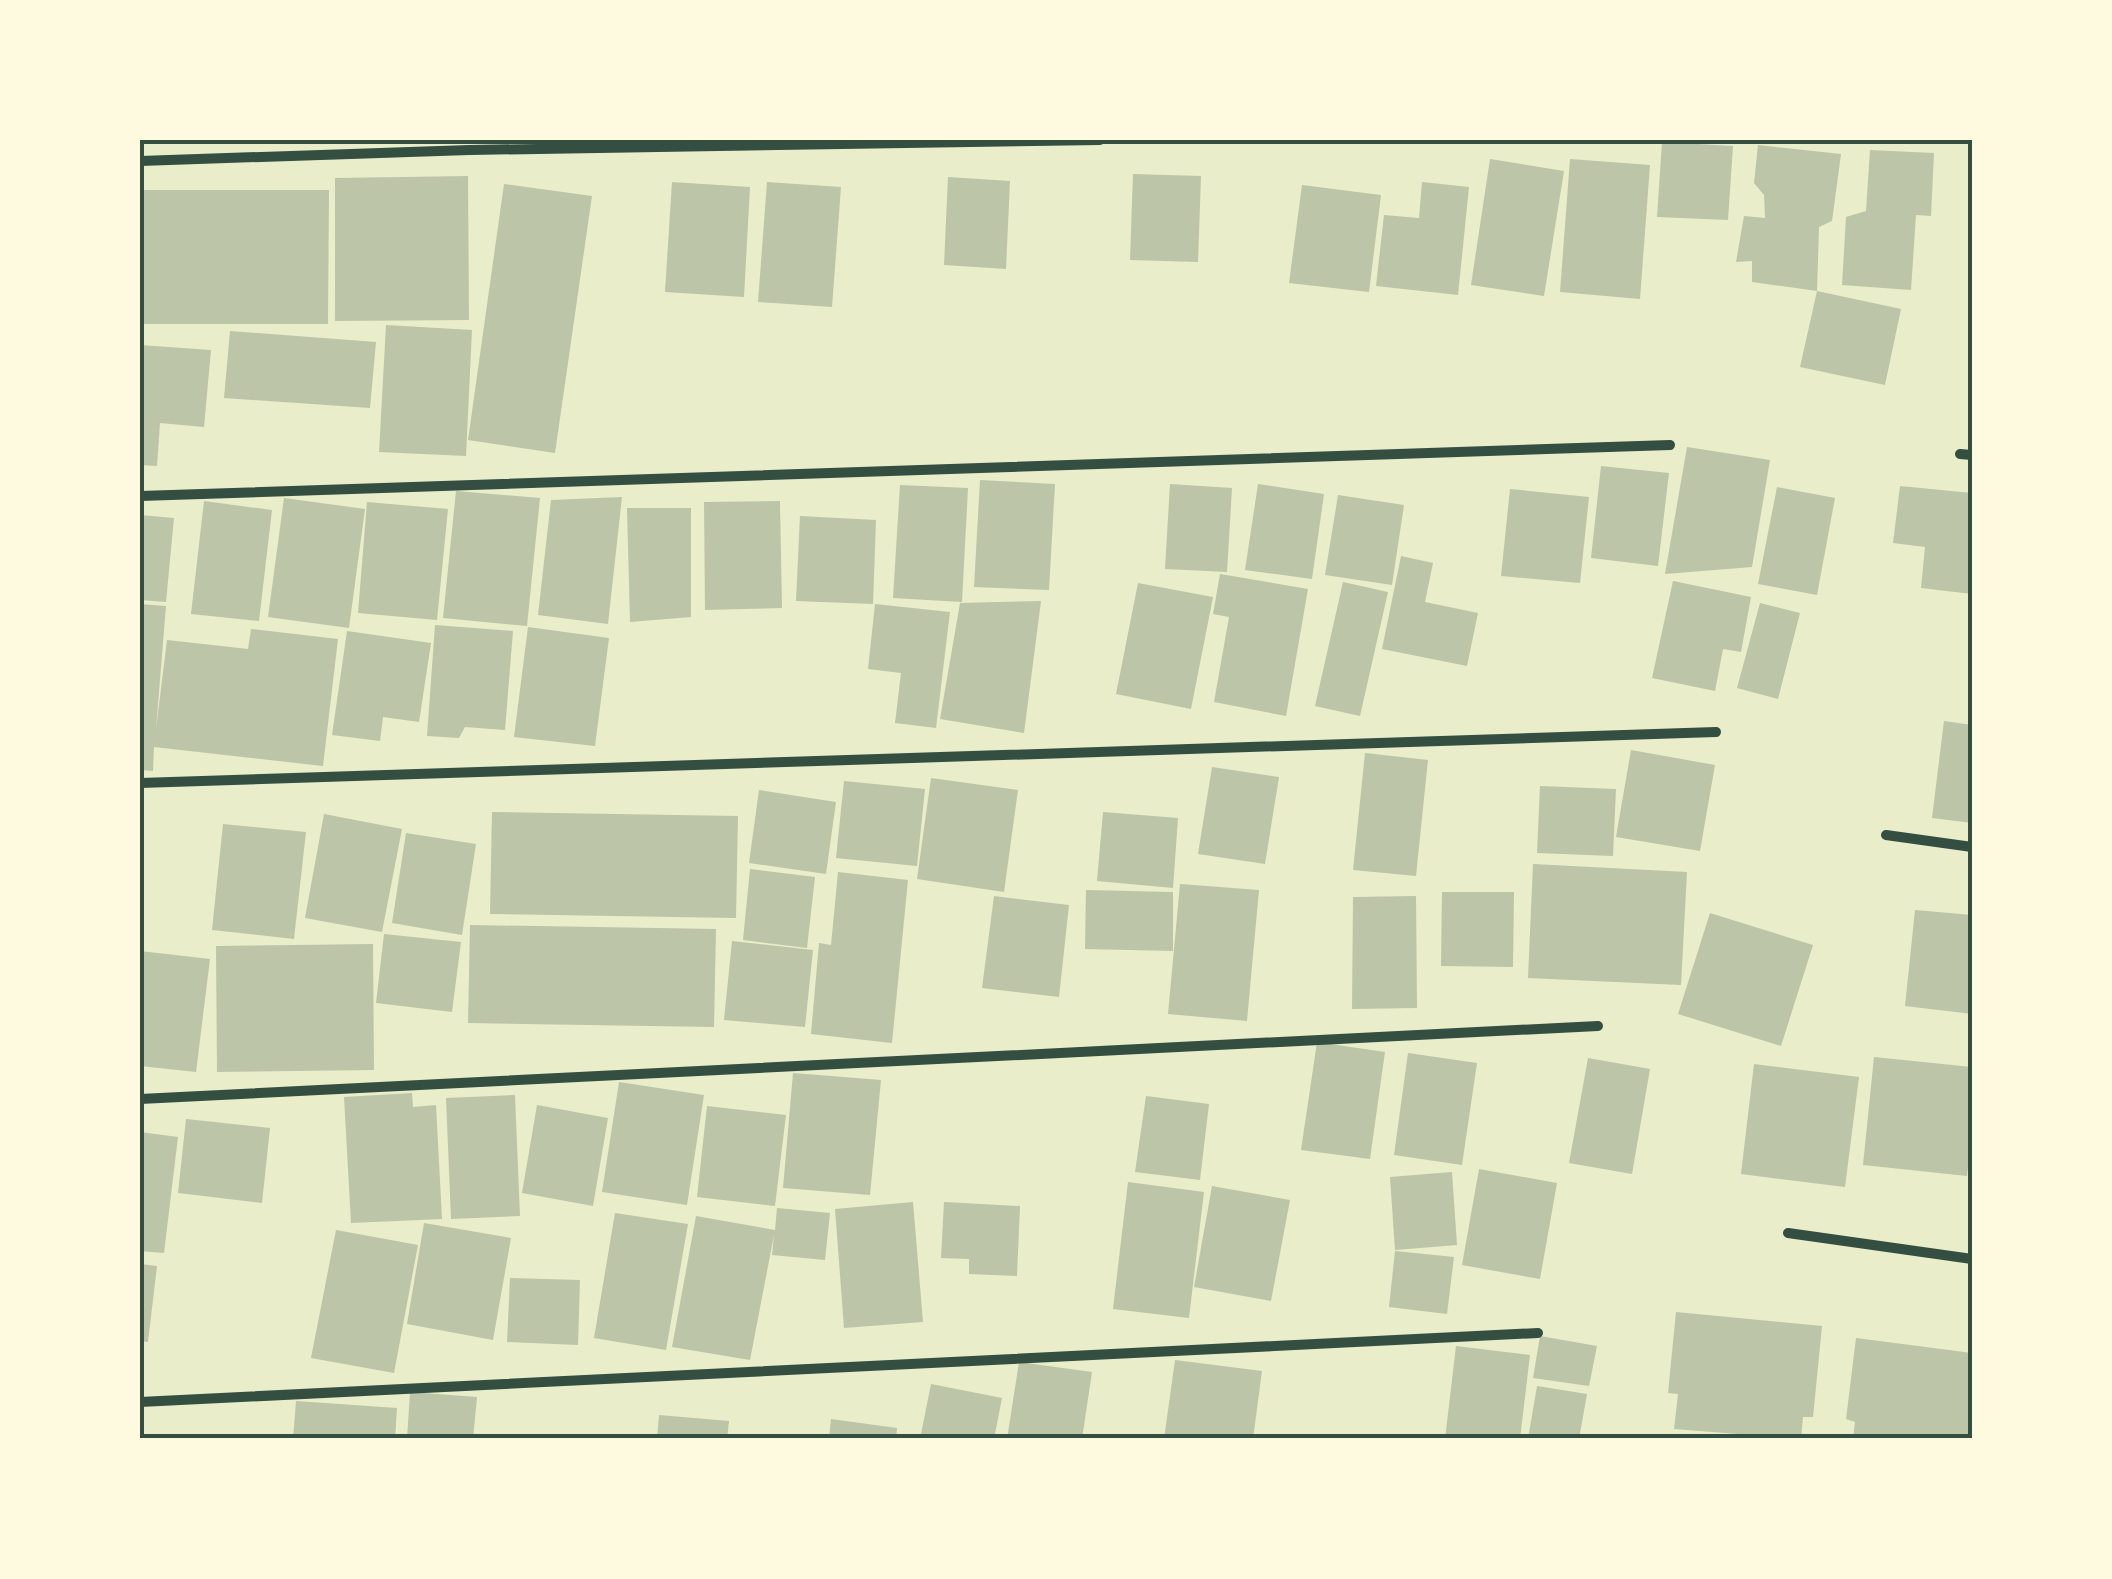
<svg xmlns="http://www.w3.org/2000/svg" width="2112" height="1579" viewBox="0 0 2112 1579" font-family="Figtree,sans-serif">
  <rect width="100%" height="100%" fill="#e9edc9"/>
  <path fill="#bcc5a7" d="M 1662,142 L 1733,146 L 1728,220 L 1657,217 Z
    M 1758,145 L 1841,154 L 1832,221 L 1819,227 L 1817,291 L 1901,309 L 1885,385 L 1800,367 L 1817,291 L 1752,282 L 1752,261 L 1736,262 L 1744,216 L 1765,218 L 1764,195 L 1754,183 Z
    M 1870,150 L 1934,153 L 1931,216 L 1916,215 L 1911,290 L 1842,285 L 1846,217 L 1866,211 Z
    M 1490,159 L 1564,171 L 1544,296 L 1471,285 Z
    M 1570,159 L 1650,165 L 1640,299 L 1560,292 Z
    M 1133,174 L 1201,176 L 1198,262 L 1130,260 Z
    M 468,176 L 469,320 L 335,321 L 335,178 Z
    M 948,177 L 1010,181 L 1006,269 L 944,265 Z
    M 672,182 L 750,187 L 744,297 L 665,292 Z
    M 767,182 L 841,187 L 832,307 L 758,302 Z
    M 1422,182 L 1469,187 L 1458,295 L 1376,286 L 1384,215 L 1419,218 Z
    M 504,184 L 592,196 L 555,453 L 468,440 Z
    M 1302,185 L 1381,195 L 1369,292 L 1289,283 Z
    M 140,190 L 329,190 L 328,324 L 140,324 Z
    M 386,325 L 472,330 L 466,456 L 379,452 Z
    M 230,331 L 376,342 L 370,408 L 224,398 Z
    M 140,345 L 211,350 L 204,427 L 160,423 L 157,466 L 140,465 Z
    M 1687,447 L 1770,460 L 1752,567 L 1665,574 Z
    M 1601,466 L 1669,473 L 1658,566 L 1591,558 Z
    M 980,480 L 1055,484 L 1049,590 L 974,587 Z
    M 1170,484 L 1232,488 L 1227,572 L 1165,569 Z
    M 1258,484 L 1324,494 L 1312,579 L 1245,570 Z
    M 900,485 L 968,488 L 962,602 L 893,598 Z
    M 1900,486 L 1972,493 L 1972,594 L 1921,588 L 1925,547 L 1893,543 Z
    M 1777,487 L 1835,498 L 1817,595 L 1758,584 Z
    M 1510,489 L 1589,497 L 1580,583 L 1501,576 Z
    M 456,491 L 540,498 L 527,626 L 443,618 Z
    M 1338,495 L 1404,505 L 1392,585 L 1325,575 Z
    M 622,497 L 608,624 L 538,615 L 551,500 Z
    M 284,498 L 365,509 L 349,628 L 268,617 Z
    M 204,501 L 272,510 L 259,621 L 191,614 Z
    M 780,501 L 782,608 L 705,610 L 704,502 Z
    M 367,502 L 448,509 L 437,620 L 358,613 Z
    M 627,508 L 691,508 L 691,617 L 630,622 Z
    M 140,515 L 174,518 L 166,602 L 140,600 Z
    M 800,516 L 876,520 L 873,604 L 796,601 Z
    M 1401,556 L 1433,563 L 1425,602 L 1478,613 L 1467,666 L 1382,649 Z
    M 1220,574 L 1308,589 L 1286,716 L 1214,702 L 1229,617 L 1213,614 Z
    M 1673,581 L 1751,597 L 1741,652 L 1723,649 L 1715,691 L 1652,678 Z
    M 1343,582 L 1388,592 L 1360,716 L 1315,706 Z
    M 1138,583 L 1213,597 L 1191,709 L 1116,694 Z
    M 1041,601 L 1024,733 L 940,719 L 960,603 Z
    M 1760,603 L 1800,613 L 1778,699 L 1737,688 Z
    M 140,604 L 166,606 L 156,729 L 167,640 L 248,649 L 251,629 L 338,639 L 323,766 L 154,747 L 153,771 L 140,770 Z
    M 875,604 L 950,612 L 936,728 L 895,723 L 901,673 L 868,669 Z
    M 435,625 L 513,631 L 505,730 L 465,727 L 459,738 L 427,736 Z
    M 528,627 L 609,638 L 595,746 L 514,737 Z
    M 347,631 L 431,643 L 419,722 L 383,717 L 380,741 L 332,735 Z
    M 1944,721 L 1972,725 L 1972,823 L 1932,818 Z
    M 1631,750 L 1715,765 L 1700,851 L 1616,837 Z
    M 1365,753 L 1428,760 L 1416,876 L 1353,870 Z
    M 1212,767 L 1279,777 L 1265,864 L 1198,854 Z
    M 931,778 L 1018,790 L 1004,892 L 917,879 Z
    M 844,781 L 925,789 L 917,866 L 836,858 Z
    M 1540,786 L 1616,789 L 1613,856 L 1537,853 Z
    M 759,790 L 836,802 L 826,874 L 749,863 Z
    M 492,812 L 738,816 L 736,918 L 490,914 Z
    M 1103,812 L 1178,818 L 1173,888 L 1097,881 Z
    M 324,814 L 402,829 L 382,932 L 305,918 Z
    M 223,824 L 306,832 L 294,939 L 212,930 Z
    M 406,833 L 476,844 L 462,935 L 392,923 Z
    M 1533,864 L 1687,872 L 1681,985 L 1528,978 Z
    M 750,869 L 815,877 L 807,948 L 743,940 Z
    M 838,872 L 908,880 L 892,1043 L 811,1034 L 819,943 L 831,945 Z
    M 1180,884 L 1259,890 L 1247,1021 L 1168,1014 Z
    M 1086,890 L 1173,892 L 1173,951 L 1085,949 Z
    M 1442,892 L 1514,892 L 1513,967 L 1441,966 Z
    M 994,896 L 1069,905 L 1059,997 L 982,988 Z
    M 1416,896 L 1417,1008 L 1352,1009 L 1353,897 Z
    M 1915,910 L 1972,915 L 1972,1014 L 1905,1006 Z
    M 1710,913 L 1813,945 L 1781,1046 L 1678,1014 Z
    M 470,925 L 716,929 L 714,1027 L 468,1023 Z
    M 384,934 L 461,942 L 452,1012 L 376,1003 Z
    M 732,941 L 813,950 L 805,1027 L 724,1020 Z
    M 373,944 L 374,1070 L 217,1072 L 216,946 Z
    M 140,951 L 210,959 L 196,1072 L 140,1066 Z
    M 1317,1042 L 1385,1052 L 1370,1159 L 1301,1150 Z
    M 1408,1053 L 1477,1063 L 1462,1165 L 1394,1155 Z
    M 1874,1057 L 1972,1067 L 1972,1132 L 1967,1176 L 1863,1165 Z
    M 1588,1058 L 1650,1069 L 1632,1174 L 1569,1163 Z
    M 1754,1064 L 1859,1077 L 1845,1187 L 1741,1174 Z
    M 793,1073 L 881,1080 L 870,1195 L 783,1188 Z
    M 619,1082 L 704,1095 L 687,1205 L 602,1192 Z
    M 412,1093 L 413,1107 L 436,1105 L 442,1219 L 351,1223 L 344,1097 Z
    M 515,1095 L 520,1216 L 451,1219 L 446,1098 Z
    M 1146,1096 L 1209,1104 L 1200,1180 L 1135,1172 Z
    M 537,1105 L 608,1118 L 593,1206 L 522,1193 Z
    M 707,1106 L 786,1115 L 775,1206 L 697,1197 Z
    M 186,1119 L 270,1128 L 262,1203 L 178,1193 Z
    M 140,1132 L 178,1137 L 164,1253 L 140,1251 Z
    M 1479,1169 L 1557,1183 L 1540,1279 L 1462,1265 Z
    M 1452,1172 L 1457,1245 L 1395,1250 L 1390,1177 Z
    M 1128,1182 L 1204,1192 L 1189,1318 L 1113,1309 Z
    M 1212,1186 L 1290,1200 L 1271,1301 L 1194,1287 Z
    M 913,1202 L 923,1322 L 844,1328 L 835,1209 Z
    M 944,1202 L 1020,1206 L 1017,1276 L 969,1274 L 969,1259 L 941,1258 Z
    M 777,1208 L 830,1213 L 825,1260 L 772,1255 L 774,1235 L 750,1360 L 672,1347 L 696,1216 L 775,1230 Z
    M 615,1213 L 688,1224 L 666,1350 L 594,1338 Z
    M 424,1223 L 511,1238 L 493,1340 L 407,1324 Z
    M 336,1230 L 418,1245 L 394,1373 L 311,1358 Z
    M 1395,1251 L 1454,1257 L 1447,1314 L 1389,1307 Z
    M 140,1264 L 157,1266 L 148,1342 L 140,1341 Z
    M 510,1278 L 580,1280 L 578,1345 L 507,1342 Z
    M 1676,1312 L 1822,1326 L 1813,1417 L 1803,1417 L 1801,1439 L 1674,1429 L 1678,1394 L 1668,1393 Z
    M 1540,1336 L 1597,1346 L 1589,1386 L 1533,1378 Z
    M 1856,1338 L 1972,1353 L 1972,1439 L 1853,1439 L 1855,1422 L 1846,1419 Z
    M 1456,1346 L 1530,1355 L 1520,1439 L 1445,1439 Z
    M 1175,1360 L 1262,1371 L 1253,1439 L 1164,1439 Z
    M 1019,1362 L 1092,1372 L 1082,1439 L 1007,1439 Z
    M 931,1384 L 1002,1398 L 994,1439 L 920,1439 Z
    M 1537,1386 L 1587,1394 L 1579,1439 L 1528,1439 Z
    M 410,1392 L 477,1397 L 473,1439 L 407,1439 Z
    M 296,1401 L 397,1408 L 395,1439 L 293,1439 Z
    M 659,1415 L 729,1421 L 727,1439 L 657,1439 Z
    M 831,1419 L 897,1428 L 896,1439 L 829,1439 Z"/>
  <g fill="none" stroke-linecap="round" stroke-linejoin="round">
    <path stroke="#344e41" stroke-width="10" d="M 140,161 L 469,150 L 1100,140
      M 1960,454 L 1972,455
      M 140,496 L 1670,445
      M 140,783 L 1716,732
      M 1886,835 L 1972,847
      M 140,1099 L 1598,1026
      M 1788,1233 L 1972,1259
      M 140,1402 L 1538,1333"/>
  </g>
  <rect width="2112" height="1579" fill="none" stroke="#fefae0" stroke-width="285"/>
  <rect x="142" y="142" width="1828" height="1294" fill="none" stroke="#344e41" stroke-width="4"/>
</svg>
